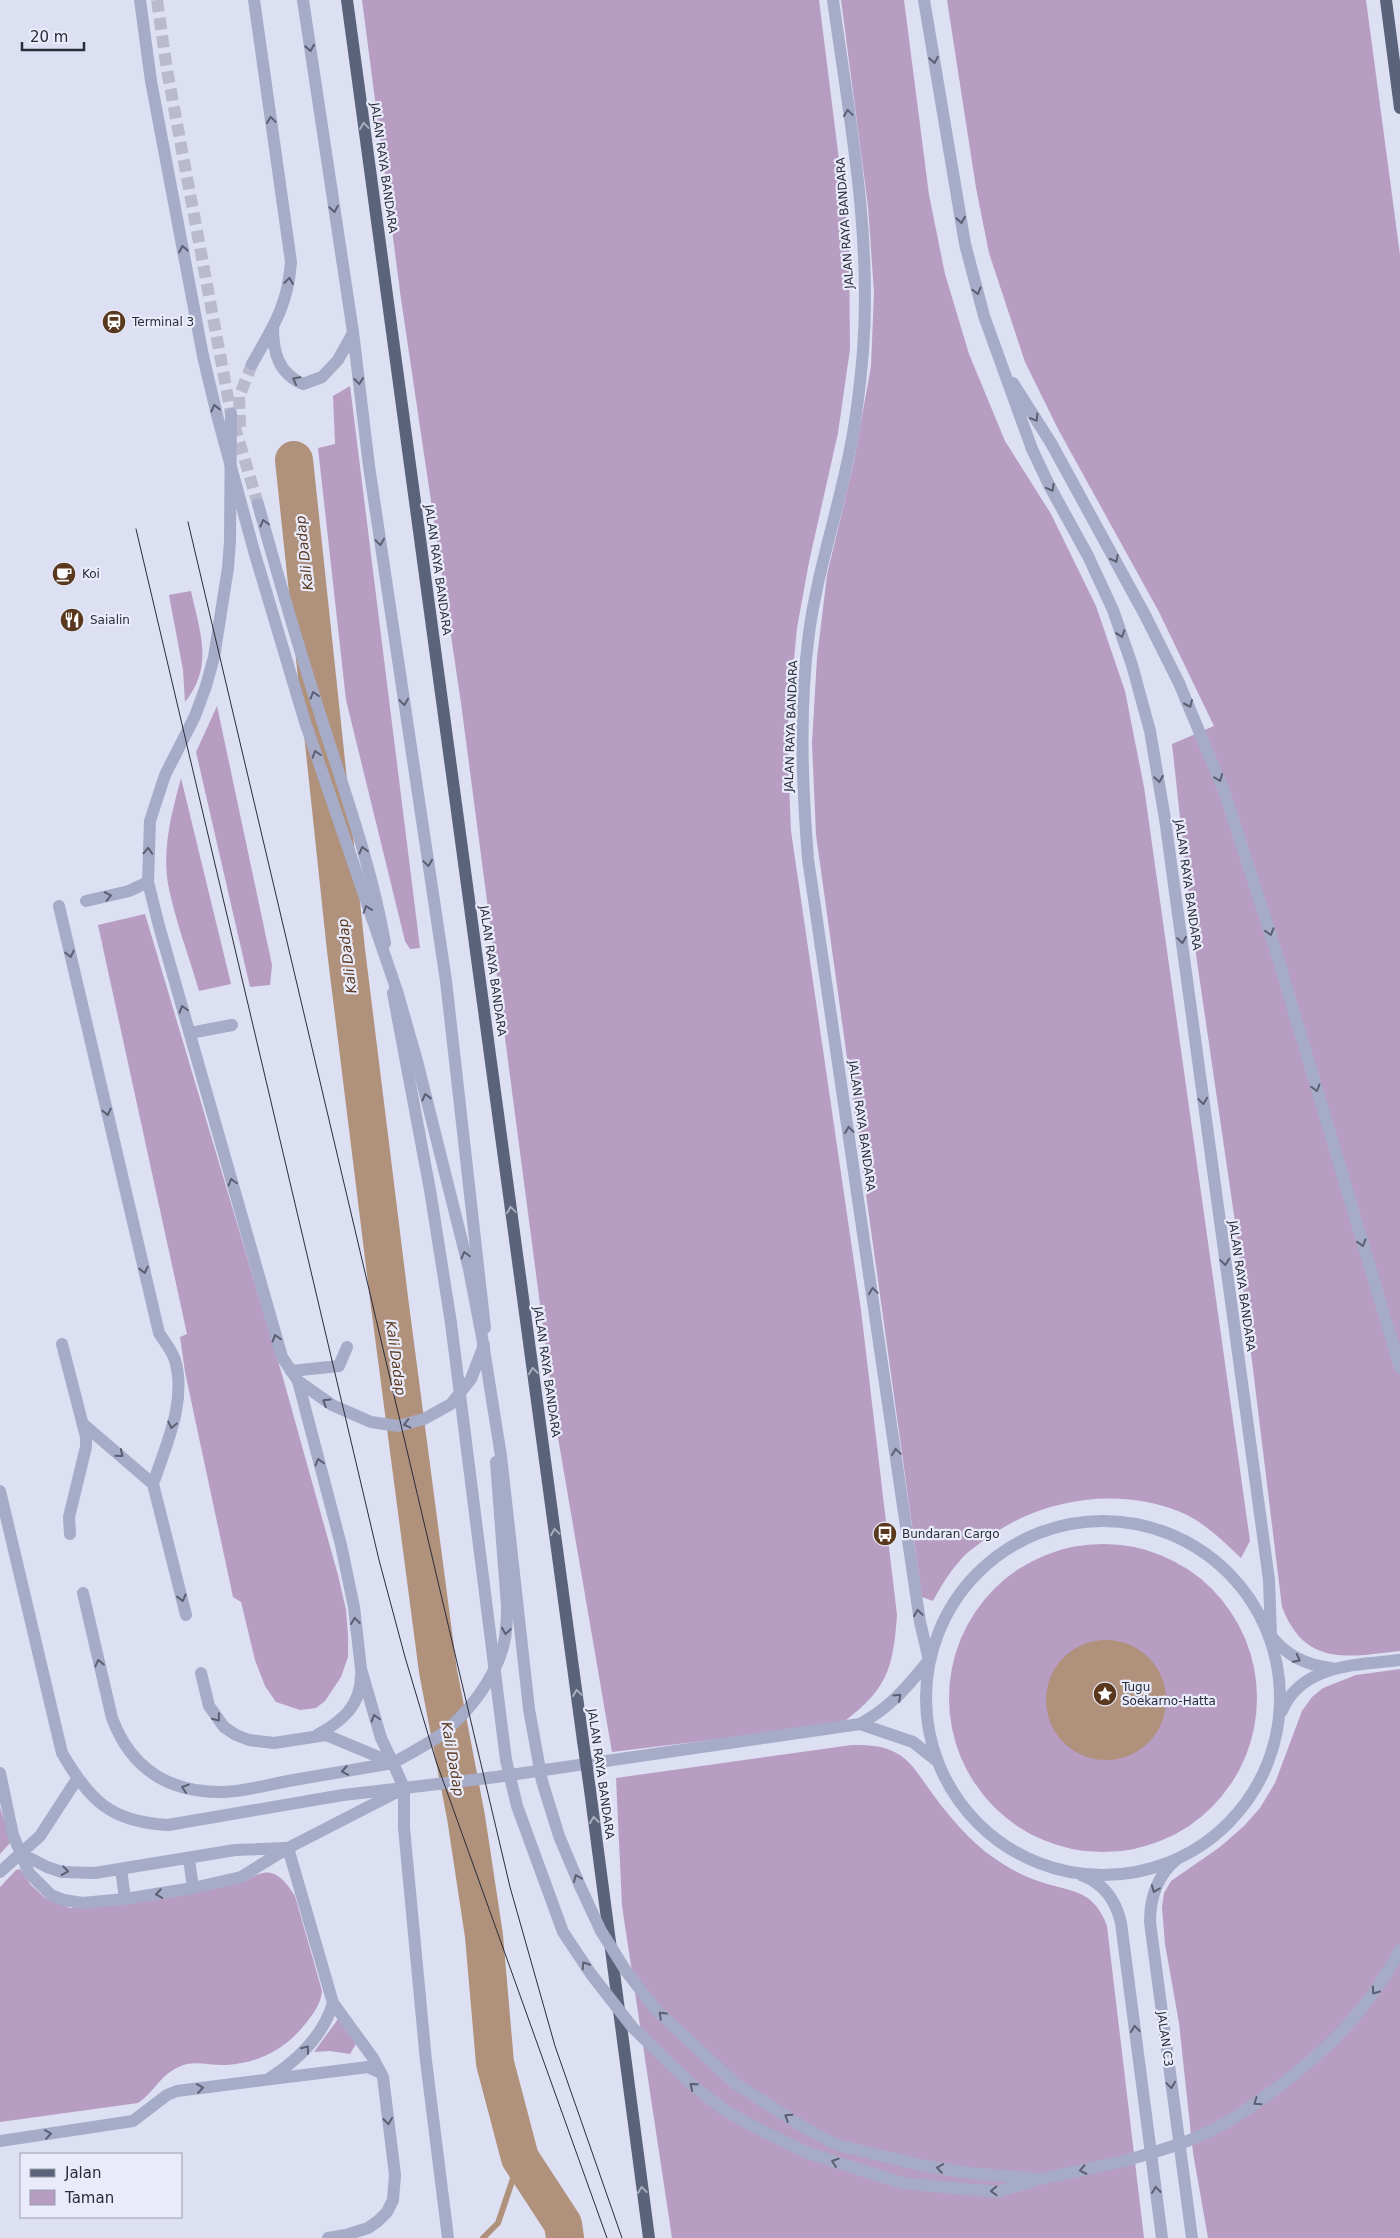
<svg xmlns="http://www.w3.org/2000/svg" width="1400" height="2238" viewBox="0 0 1400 2238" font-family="'DejaVu Sans',sans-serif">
  <rect width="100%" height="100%" fill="#dddff2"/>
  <path fill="#b79dc2" d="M 362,0 L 819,0 L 849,240 L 850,349 L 838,433 L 809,562 L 797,628 L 787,733 L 791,831 L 861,1310 L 897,1615 C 893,1670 887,1690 841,1724 L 612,1752 L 556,1426 L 461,703 L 401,299 Z
    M 841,0 L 904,0 L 929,195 L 945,274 L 969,354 L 1005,441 L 1051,514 L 1096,606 L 1125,691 L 1144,787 L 1250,1541 L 1241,1558 C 1223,1541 1202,1520 1178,1511 C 1116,1487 1043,1499 990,1536 C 979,1544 966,1552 958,1563 C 948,1574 940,1588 933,1601 L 922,1597 L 816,835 L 812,743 L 817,658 L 827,575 L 854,461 L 871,366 L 874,293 L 868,206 Z
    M 947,0 L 1366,0 L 1400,255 L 1400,1651 C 1347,1657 1305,1667 1282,1607 L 1235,1222 L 1192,927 L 1172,744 L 1214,726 L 1159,612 L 1058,429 L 1025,362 L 989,253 L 976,188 Z
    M 350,386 L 420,948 L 410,949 L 405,941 L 346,700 L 318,448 L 335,444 L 333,396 Z
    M 191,591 C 200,633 214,665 185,702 L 183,670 L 169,595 Z
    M 217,706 L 272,965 L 270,985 L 250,987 L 196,752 Z
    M 181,778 L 231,984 L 199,991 C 189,956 175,920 168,884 C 162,848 172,812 181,778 Z
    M 145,914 L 283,1378 L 338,1575 L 346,1610 L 348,1635 L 348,1657 L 341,1677 L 325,1701 L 316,1708 L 300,1710 L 276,1702 L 265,1686 L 255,1660 L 241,1602 L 233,1597 L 185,1372 L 180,1337 L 187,1334 L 98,925 Z
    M949 1698a154 154 0 1 1 308 0a154 154 0 1 1-308 0Z
    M 1400,1669 L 1400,2238 L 1208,2238 L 1193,2153 L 1179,2023 L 1165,1944 L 1162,1907 L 1164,1893 L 1171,1881 L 1220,1847 L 1244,1826 L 1260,1808 L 1275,1783 L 1302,1711 L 1312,1697 L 1323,1688 L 1356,1675 Z
    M 852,1745 C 864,1745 878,1745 890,1750 C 909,1757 918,1774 929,1789 C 947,1814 969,1841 994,1858 C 1008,1868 1023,1876 1038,1881 C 1072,1893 1093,1888 1107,1926 L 1144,2238 L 672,2238 L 622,1906 L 616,1778 Z
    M 0,1808 L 11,1842 L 0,1854 Z
    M 20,1869 L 31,1885 L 45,1898 L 70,1908 L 108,1906 L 246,1881 C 270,1864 281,1874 295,1896 L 322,1991 C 321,2002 316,2010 309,2019 C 289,2047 261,2063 226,2065 C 212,2066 194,2060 181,2066 C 159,2075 155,2092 138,2103 L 0,2122 L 0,1887 L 16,1870 Z
    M 338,2019 L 356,2044 L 350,2054 L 330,2051 L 314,2052 Z"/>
  <path fill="#b0917c" d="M1046 1700a60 60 0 1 1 120 0a60 60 0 1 1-120 0Z"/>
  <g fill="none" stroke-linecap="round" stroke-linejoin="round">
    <path stroke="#b0917c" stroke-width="6" d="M 483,2238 L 498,2223 L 520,2158"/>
    <path stroke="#b0917c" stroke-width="38" d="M 294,460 L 346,950 L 390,1306 L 438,1671 L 466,1817 L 484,1936 L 495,2063 L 520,2158 L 563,2224 L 565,2238"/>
    <path stroke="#b9bbcd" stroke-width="12" stroke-dasharray="12 6" stroke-linecap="butt" d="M 157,0 L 167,70 L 231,414 L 258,504
      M 240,427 L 239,397 L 252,364"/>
    <path stroke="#a6abc8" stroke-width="12" d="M 86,901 L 129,891 L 148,882
      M 59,906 L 159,1333 C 164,1341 172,1351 175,1360 C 187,1401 166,1445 153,1484
      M 190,1033 L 232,1025
      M 62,1344 L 86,1437 L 86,1447 L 69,1517 L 70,1534
      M 291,1371 L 339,1366 L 347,1347
      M 298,1381 L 341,1545 L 354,1607 L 361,1669 L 381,1738 L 393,1763
      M 82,1423 L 153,1484 L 186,1615
      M 0,1491 L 62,1753 C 90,1801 111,1822 168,1825 L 343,1795 L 404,1788
      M 83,1593 L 112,1718 C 131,1769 169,1793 224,1792 C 245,1791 267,1785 288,1781 C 323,1775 358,1769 393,1763
      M 201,1673 L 209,1706 L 224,1727 L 236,1735 L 249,1740 L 274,1743 L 326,1735 L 393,1763
      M 317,1735 C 341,1722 361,1706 361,1675
      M 0,1773 L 13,1835 L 29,1873 L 51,1895 L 64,1900 L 82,1903 L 125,1899 L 193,1888 L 241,1877 L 288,1848 L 397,1792
      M 404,1788 L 404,1828 L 426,2061 L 448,2238
      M 288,1848 L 333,2003 L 373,2058 L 383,2077 L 395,2175 L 393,2200 L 387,2212 L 378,2221 L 368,2228 L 346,2235 L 328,2238
      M 20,1853 L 47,1867 L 62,1872 L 95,1873 L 235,1850 L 286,1848
      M 189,1859 L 193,1888
      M 121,1869 L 125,1899
      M 0,1872 L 40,1836 L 77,1779
      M 270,2078 C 298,2060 323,2036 333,2003
      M 0,2141 L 133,2121 L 167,2095 L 177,2091 L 368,2067 L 381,2073"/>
    <path stroke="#a6abc8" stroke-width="12" d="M 140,0 L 151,81
      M 303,0 L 353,332 L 369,466 L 446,981 L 485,1328
      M 833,0 C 849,115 872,234 863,351 C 860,387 856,423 848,459 C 836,517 817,574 809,633 C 799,708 802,784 808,859 L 920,1622 L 929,1660
      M 924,0 L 965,244 L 984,316 L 1032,449 L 1049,485 L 1088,556 L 1113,610 L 1132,665 L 1150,731 L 1165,819 L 1269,1580 L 1271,1636 C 1287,1656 1306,1665 1331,1668
      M 273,327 C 273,352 278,373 303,384 L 322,377 L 338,360 L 353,333
      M 252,364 C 273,327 288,305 291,262 L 254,0
      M 1013,383 L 1051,443 L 1145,615 L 1179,683 L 1224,791 L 1274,945 L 1400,1368
      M 231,414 L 230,541 L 228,568 L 214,657 L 206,686 L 195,716 L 165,775 L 150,821 L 148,882 L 159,926 L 282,1357 L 298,1381 L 332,1405 L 371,1422 L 398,1426 L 424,1419 L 451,1404 L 471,1379 L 484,1345
      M 258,504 C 277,573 297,642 319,711 C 343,788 371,863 385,943
      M 393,993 L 430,1190 L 451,1323
      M 496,1462 L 507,1606 C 507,1620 507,1633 503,1647 C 494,1680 467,1715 439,1736 C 425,1746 408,1754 393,1763 L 404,1788 L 496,1777 L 860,1724 C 891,1707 907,1687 929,1660
      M926 1698a177 177 0 1 1 354 0a177 177 0 1 1-354 0Z
      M 1282,1711 C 1301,1664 1357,1665 1400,1660
      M 860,1724 L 913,1742 L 937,1761
      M 1176,1860 C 1157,1876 1150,1898 1150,1922 L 1192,2238
      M 1081,1875 C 1104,1883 1116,1901 1121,1923 L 1162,2238
      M 1041,2179 L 1124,2161"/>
    <path stroke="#5a637a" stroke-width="12" d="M 347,0 L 583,1741
      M 1386,0 L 1400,108
      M 590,1790 L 649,2238"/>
    <path stroke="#292d38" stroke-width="1" d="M 188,522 L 510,1887 L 555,2046 L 622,2238
      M 136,529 L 379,1560 L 405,1657 L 436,1761 L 607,2238"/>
    <path stroke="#a6abc8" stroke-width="12" d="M 151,81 L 203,356 L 218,419 L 254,551 L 305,722 L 397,991 L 417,1061 L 469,1269 L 482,1337 L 501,1456 L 529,1709 L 542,1781 L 559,1836 L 580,1886 L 601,1931 L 626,1971 L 656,2010 L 736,2084 L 805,2128 L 837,2145 L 920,2165 L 969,2173 L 1041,2179
      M 451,1323 L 506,1760 L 517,1806 L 563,1932 L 591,1974 L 633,2028 L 691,2084 L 723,2109 L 760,2130 L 808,2153 L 902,2183 L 997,2192 L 1034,2181
      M 1124,2161 C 1154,2152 1186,2144 1214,2129 C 1235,2119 1255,2104 1274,2090 C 1328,2050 1368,2010 1400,1950"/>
    <path stroke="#5a637a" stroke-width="12" d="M 583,1741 L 590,1790"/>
  </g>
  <defs><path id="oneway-chevron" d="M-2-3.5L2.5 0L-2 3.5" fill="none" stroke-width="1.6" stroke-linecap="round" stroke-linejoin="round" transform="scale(1.25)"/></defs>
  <g stroke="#5b5f72">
    <use href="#oneway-chevron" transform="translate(310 48) rotate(81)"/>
    <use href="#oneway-chevron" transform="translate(934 60) rotate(80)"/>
    <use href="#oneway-chevron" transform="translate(848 113) rotate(-98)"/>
    <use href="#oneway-chevron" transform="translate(271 120) rotate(-98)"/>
    <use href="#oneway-chevron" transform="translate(334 209) rotate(81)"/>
    <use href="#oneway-chevron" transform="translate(961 220) rotate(81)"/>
    <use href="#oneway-chevron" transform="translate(183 249) rotate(-101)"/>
    <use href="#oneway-chevron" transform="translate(289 281) rotate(-83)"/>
    <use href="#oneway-chevron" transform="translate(977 291) rotate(75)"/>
    <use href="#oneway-chevron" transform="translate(296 380) rotate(-152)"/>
    <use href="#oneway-chevron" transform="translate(359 381) rotate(83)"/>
    <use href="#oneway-chevron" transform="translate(215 408) rotate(-104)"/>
    <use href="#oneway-chevron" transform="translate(1035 418) rotate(58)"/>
    <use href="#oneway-chevron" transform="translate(1051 488) rotate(62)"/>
    <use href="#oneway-chevron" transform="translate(264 523) rotate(-105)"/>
    <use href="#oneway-chevron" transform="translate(380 542) rotate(82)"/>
    <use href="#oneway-chevron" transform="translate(1115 559) rotate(62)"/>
    <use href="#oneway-chevron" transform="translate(1121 634) rotate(71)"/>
    <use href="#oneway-chevron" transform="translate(314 695) rotate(-107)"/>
    <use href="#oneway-chevron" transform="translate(404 702) rotate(82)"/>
    <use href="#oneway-chevron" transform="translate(1189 704) rotate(66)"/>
    <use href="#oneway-chevron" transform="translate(316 754) rotate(-108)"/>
    <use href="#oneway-chevron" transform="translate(1219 778) rotate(68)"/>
    <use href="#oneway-chevron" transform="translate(1159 779) rotate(81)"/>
    <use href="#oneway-chevron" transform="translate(363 850) rotate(-105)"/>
    <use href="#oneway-chevron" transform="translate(148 851) rotate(-87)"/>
    <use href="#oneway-chevron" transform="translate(428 863) rotate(82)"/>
    <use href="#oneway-chevron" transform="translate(108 896) rotate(-12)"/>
    <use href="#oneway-chevron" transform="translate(367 909) rotate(-109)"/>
    <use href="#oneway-chevron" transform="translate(1270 932) rotate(73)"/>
    <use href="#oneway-chevron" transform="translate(1182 940) rotate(82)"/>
    <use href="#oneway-chevron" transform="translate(70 954) rotate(77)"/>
    <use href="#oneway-chevron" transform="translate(183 1009) rotate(-106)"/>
    <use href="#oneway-chevron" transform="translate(1316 1088) rotate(74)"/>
    <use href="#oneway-chevron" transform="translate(426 1097) rotate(-104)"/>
    <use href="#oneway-chevron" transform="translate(1203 1101) rotate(82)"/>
    <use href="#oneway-chevron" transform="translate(107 1112) rotate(77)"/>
    <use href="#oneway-chevron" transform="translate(849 1130) rotate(-98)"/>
    <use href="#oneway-chevron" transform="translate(232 1182) rotate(-106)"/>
    <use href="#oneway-chevron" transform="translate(1362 1243) rotate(73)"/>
    <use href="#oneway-chevron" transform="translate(465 1255) rotate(-105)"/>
    <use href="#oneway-chevron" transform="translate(1225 1262) rotate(82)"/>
    <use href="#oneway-chevron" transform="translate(144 1270) rotate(77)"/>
    <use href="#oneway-chevron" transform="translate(873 1291) rotate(-98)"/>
    <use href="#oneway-chevron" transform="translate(276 1338) rotate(-106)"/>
    <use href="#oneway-chevron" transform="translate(326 1402) rotate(-148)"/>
    <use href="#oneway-chevron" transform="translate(407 1424) rotate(166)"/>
    <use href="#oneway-chevron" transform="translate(172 1425) rotate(102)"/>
    <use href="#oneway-chevron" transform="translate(896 1452) rotate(-98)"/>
    <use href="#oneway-chevron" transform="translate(120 1454) rotate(40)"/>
    <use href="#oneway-chevron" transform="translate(319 1462) rotate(-105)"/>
    <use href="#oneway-chevron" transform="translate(182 1598) rotate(76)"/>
    <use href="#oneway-chevron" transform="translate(918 1613) rotate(-98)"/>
    <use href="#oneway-chevron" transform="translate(355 1621) rotate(-97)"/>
    <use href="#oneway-chevron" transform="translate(506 1631) rotate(98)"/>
    <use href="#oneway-chevron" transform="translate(1297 1659) rotate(27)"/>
    <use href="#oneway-chevron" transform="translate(99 1663) rotate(-103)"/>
    <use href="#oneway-chevron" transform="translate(898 1697) rotate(-43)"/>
    <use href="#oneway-chevron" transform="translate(217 1718) rotate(52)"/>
    <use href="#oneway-chevron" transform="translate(375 1718) rotate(-106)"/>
    <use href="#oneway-chevron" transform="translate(345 1771) rotate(170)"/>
    <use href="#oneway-chevron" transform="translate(185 1788) rotate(-162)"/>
    <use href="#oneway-chevron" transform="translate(65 1871) rotate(9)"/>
    <use href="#oneway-chevron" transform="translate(577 1878) rotate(-113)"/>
    <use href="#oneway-chevron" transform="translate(1155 1889) rotate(111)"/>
    <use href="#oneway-chevron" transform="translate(159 1894) rotate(171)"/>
    <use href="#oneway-chevron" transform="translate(585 1965) rotate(-123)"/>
    <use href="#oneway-chevron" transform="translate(1375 1991) rotate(125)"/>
    <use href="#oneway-chevron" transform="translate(662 2015) rotate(-136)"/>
    <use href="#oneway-chevron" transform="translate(1135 2029) rotate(-97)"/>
    <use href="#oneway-chevron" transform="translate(306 2049) rotate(-52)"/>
    <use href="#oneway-chevron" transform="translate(1171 2085) rotate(82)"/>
    <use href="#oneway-chevron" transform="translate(693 2086) rotate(-141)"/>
    <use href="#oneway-chevron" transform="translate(200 2088) rotate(-8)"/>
    <use href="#oneway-chevron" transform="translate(1257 2102) rotate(145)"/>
    <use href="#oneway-chevron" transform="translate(788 2117) rotate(-147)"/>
    <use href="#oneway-chevron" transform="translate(388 2121) rotate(83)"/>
    <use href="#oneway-chevron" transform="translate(48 2134) rotate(-8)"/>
    <use href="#oneway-chevron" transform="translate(835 2162) rotate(-161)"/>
    <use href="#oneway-chevron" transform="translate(940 2168) rotate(-171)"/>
    <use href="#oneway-chevron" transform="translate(1083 2170) rotate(168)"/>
    <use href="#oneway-chevron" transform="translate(1156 2190) rotate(-97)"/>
    <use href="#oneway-chevron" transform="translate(994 2191) rotate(178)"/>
  </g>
  <g stroke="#a9aec0">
    <use href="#oneway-chevron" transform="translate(364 126) rotate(-98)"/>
    <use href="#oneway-chevron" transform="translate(511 1210) rotate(-98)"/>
    <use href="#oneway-chevron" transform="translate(533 1371) rotate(-98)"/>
    <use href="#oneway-chevron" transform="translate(555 1532) rotate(-98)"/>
    <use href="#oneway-chevron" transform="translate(577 1693) rotate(-98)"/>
    <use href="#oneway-chevron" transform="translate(594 1820) rotate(-97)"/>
    <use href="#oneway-chevron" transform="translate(642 2190) rotate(-97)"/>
  </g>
  <defs>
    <g id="station-disc" transform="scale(1.25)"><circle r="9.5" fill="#59381e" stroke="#e9ebfa"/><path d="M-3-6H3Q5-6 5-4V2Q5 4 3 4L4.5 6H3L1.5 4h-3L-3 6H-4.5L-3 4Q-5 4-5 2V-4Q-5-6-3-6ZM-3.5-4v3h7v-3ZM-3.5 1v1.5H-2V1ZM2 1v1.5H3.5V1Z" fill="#fff"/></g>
    <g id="cafe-disc" transform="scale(1.25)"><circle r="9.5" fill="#59381e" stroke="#e9ebfa"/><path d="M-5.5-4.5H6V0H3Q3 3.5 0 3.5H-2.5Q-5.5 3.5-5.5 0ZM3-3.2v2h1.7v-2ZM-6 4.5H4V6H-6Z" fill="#fff"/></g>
    <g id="restaurant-disc" transform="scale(1.25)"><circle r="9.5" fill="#59381e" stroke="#e9ebfa"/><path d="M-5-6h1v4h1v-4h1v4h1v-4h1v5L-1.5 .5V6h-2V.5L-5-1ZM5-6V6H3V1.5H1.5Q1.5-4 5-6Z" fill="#fff"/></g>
    <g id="bus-disc" transform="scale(1.25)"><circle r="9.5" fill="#59381e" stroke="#e9ebfa"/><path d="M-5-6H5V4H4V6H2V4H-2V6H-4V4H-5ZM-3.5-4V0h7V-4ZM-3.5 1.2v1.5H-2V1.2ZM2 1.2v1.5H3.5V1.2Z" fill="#fff"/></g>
    <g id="sight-disc" transform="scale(1.25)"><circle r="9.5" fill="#59381e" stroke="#e9ebfa"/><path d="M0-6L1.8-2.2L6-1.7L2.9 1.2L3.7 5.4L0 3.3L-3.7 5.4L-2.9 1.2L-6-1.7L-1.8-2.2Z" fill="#fff"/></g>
  </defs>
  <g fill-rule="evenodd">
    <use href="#station-disc" x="114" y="322"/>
    <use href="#cafe-disc" x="64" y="574"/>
    <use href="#restaurant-disc" x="72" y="620"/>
    <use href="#bus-disc" x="885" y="1534"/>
    <use href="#sight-disc" x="1105" y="1694"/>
  </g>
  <g text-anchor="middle" stroke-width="4.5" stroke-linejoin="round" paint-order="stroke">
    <g font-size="12" fill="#292d38" stroke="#e9ebfa">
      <text transform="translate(384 168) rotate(82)" y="4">JALAN RAYA BANDARA</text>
      <text transform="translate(845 223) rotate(-94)" y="4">JALAN RAYA BANDARA</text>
      <text transform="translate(438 570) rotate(82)" y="4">JALAN RAYA BANDARA</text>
      <text transform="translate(791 726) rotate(-88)" y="4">JALAN RAYA BANDARA</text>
      <text transform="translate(1188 885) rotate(82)" y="4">JALAN RAYA BANDARA</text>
      <text transform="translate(493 971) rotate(82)" y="4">JALAN RAYA BANDARA</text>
      <text transform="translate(862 1126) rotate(82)" y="4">JALAN RAYA BANDARA</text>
      <text transform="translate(1242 1286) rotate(82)" y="4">JALAN RAYA BANDARA</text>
      <text transform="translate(547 1372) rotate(82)" y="4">JALAN RAYA BANDARA</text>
      <text transform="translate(601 1774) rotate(82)" y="4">JALAN RAYA BANDARA</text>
      <text transform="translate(1165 2039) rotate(82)" y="4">JALAN C3</text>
    </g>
    <g font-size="12" fill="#292d38" stroke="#e9ebfa" text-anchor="start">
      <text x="132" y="326">Terminal 3</text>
      <text x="82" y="578">Koi</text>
      <text x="90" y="624">Saialin</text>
      <text x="902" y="1538">Bundaran Cargo</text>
      <text x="1122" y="1691">Tugu<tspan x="1122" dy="14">Soekarno-Hatta</tspan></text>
    </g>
    <g font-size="14" font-style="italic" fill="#59381e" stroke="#e9ebfa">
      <text transform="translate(304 553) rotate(-96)" y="5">Kali Dadap</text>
      <text transform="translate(347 956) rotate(-97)" y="5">Kali Dadap</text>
      <text transform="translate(396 1358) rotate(82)" y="5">Kali Dadap</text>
      <text transform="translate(453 1759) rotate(80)" y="5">Kali Dadap</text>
    </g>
  </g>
  <rect x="20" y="2153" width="162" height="65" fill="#e9ebfa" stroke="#9c9fac"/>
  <rect x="30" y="2169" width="25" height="8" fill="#5a637a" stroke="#9c9fac"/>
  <text x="65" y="2178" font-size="15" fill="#292d38">Jalan</text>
  <rect x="30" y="2190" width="25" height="15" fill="#b79dc2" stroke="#9c9fac"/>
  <text x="65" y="2203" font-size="15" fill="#292d38">Taman</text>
  <path d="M22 42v8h62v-8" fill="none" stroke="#292d38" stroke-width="2.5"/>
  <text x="30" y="42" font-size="15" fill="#292d38" stroke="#e9ebfa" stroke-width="4" paint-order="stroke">20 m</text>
</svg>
